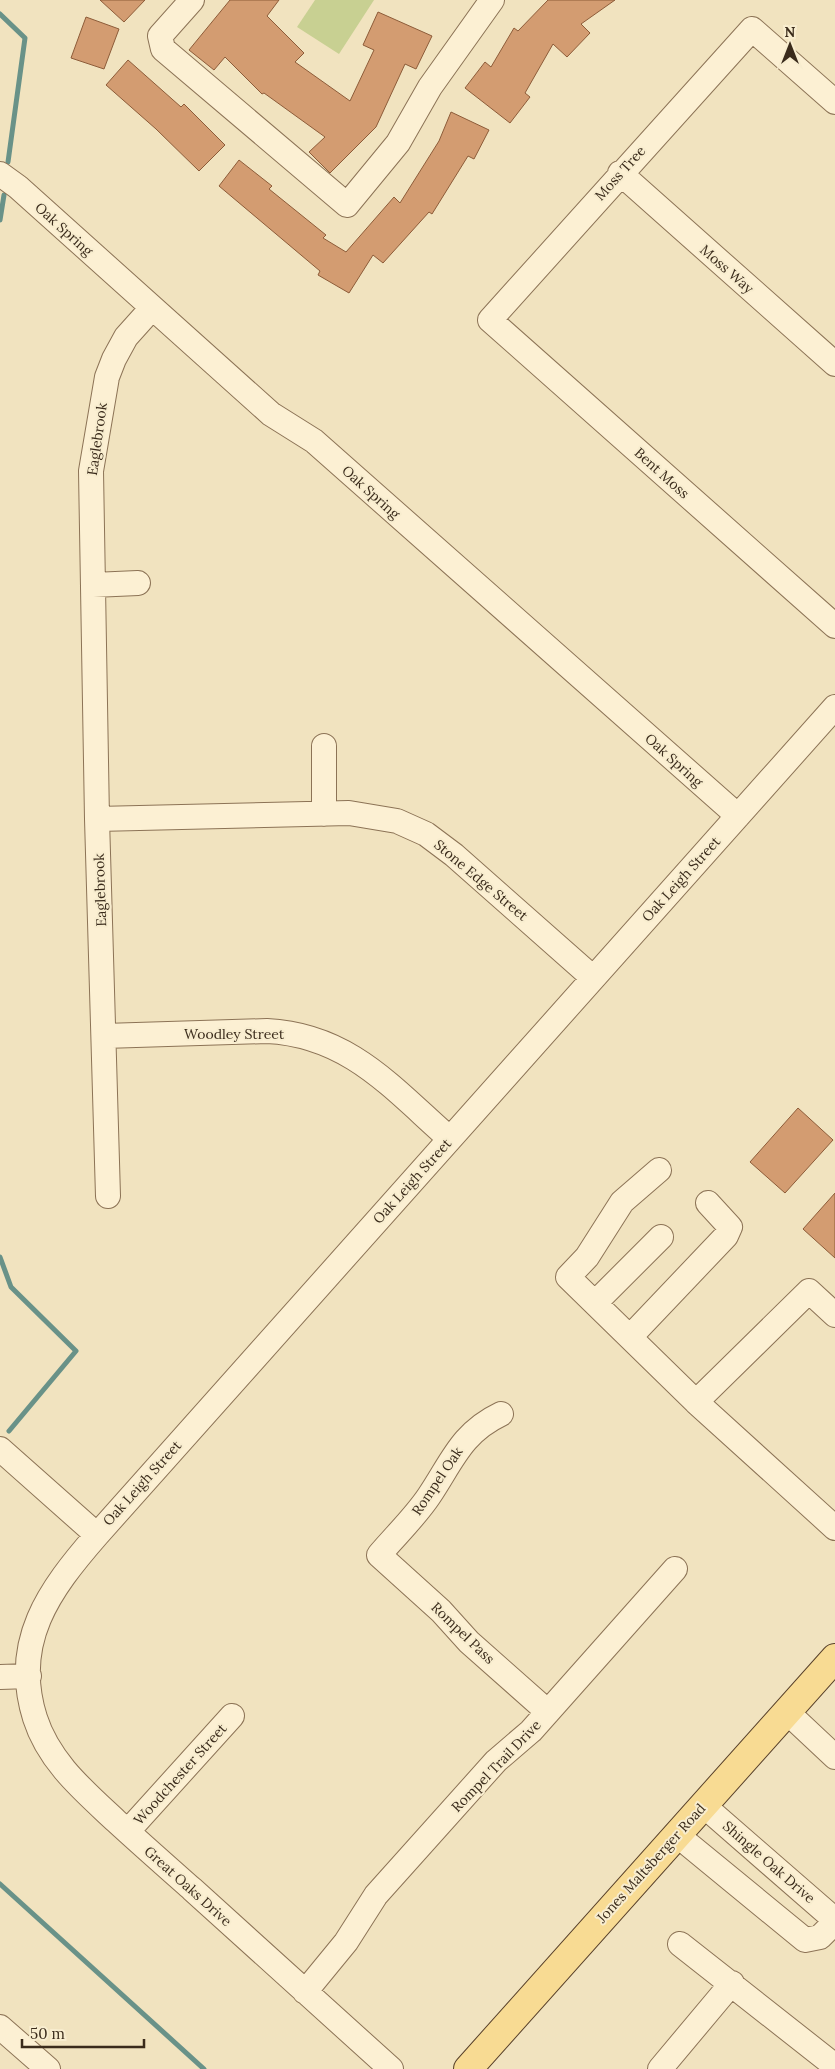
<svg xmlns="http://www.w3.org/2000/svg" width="835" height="2069" viewBox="0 0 835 2069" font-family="Lora,serif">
  <rect width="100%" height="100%" fill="#f1e3bf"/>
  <path fill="#c8d092" d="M 315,0 L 374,0 L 339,54 L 297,27 Z"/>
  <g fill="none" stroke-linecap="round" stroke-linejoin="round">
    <path stroke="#699288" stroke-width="5" d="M 0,14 L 25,38 L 8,162
      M 0,220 L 4,195
      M 0,1257 L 11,1287 L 76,1351 L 9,1431
      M 0,1884 L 204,2069"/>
  </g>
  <path fill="#d39c71" stroke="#8d5c39" d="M 100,0 L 145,0 L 124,22 Z
    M 230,0 L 279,0 L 267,16 L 304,53 L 295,62 L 350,101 L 374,50 L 363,45 L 378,12 L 432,36 L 416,69 L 405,64 L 376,127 L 330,173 L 309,152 L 325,137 L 264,93 L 262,94 L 225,57 L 214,70 L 189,50 Z
    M 548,0 L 615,0 L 581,24 L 590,33 L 567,57 L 553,44 L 525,93 L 530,97 L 510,123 L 465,88 L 485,62 L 491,67 L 514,28 L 518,31 Z
    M 86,17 L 119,29 L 104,69 L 71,58 Z
    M 128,60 L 181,107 L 184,104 L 225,145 L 199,171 L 156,129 L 106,85 Z
    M 451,112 L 489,130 L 474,159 L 468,156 L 432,214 L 429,212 L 383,263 L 373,255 L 349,293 L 318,275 L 320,271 L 219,186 L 239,160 L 272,186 L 269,189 L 326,235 L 323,238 L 346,252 L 394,197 L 400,203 L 439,141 Z
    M 798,1108 L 833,1140 L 785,1193 L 750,1162 Z
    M 835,1193 L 835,1258 L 803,1229 Z"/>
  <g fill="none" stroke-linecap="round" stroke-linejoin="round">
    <g stroke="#8c7356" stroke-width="26">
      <path id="minor" d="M 192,0 L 160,36 L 163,49 L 347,205 L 398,143 L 430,87 L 492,0
        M 835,102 L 752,29 L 490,320 L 835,626
        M 620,173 L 835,364
        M 0,174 L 18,187 L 271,414 L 314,441 L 738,816
        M 93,585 L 138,583
        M 324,746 L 324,814
        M 97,819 L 349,813 L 397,821 L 426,834 L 454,855 L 592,977
        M 104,1036 L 267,1031 C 349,1035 392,1088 449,1138
        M 659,1170 L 622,1202 L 587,1257 L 568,1277 L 696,1402
        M 108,1196 L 97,819 L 91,471 L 107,377 L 114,359 L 126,337 L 152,308
        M 595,1303 L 661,1237
        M 835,1315 L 809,1291 L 696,1402 L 835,1528
        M 630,1337 L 726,1236 L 730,1227 L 708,1203
        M 501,1414 C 461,1433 452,1462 429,1496 C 415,1517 395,1536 379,1555 L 441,1611 L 469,1642 L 548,1712
        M 0,1449 L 97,1535
        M 0,1677 L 29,1676
        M 787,1712 L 835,1757
        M 703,1805 L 835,1920
        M 128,1831 L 232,1716
        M 677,1835 L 805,1940 L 820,1937 L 835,1922
        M 680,1944 L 835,2066
        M 305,1992 L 346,1942 L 376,1895 L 496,1761 L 531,1731 L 675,1569
        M 0,2027 L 48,2069
        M 391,2069 C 324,2009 258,1949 192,1889 C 166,1866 141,1844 116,1821 C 84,1791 49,1762 35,1718 C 11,1642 49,1590 97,1535 L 835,707
        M 660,2069 L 732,1983"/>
    </g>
    <g stroke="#59412a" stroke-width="30">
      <path id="major" d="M 468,2069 L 835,1658"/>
    </g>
    <use href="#minor" stroke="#fcf0d3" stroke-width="24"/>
    <use href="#major" stroke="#f8db93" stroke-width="28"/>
  </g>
  <g text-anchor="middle" stroke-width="4" stroke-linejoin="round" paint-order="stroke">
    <g font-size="14" fill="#3a2b1b" stroke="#f8edcf">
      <text transform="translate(620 173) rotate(-48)" y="5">Moss Tree</text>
      <text transform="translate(64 229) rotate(42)" y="5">Oak Spring</text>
      <text transform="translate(727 269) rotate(41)" y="5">Moss Way</text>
      <text transform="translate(97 439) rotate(-82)" y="5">Eaglebrook</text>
      <text transform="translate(662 473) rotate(42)" y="5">Bent Moss</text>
      <text transform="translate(371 492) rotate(42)" y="5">Oak Spring</text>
      <text transform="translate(674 760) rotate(42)" y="5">Oak Spring</text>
      <text transform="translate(681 879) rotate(-48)" y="5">Oak Leigh Street</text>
      <text transform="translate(481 880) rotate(40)" y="5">Stone Edge Street</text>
      <text transform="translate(100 890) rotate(-92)" y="5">Eaglebrook</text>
      <text x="234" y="1039">Woodley Street</text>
      <text transform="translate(412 1181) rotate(-48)" y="5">Oak Leigh Street</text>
      <text transform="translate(437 1481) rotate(-56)" y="5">Rompel Oak</text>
      <text transform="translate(142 1483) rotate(-48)" y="5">Oak Leigh Street</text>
      <text transform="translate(463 1633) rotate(44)" y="5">Rompel Pass</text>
      <text transform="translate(496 1766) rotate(-46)" y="5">Rompel Trail Drive</text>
      <text transform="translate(180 1774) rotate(-48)" y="5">Woodchester Street</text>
      <text transform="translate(769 1862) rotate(41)" y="5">Shingle Oak Drive</text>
      <text transform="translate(651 1863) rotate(-48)" y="5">Jones Maltsberger Road</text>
      <text transform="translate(188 1886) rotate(42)" y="5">Great Oaks Drive</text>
    </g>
  </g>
  <g transform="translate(790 45)" stroke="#f8edcf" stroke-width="4" paint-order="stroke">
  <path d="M0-4L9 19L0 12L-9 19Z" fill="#3a2b1b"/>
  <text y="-8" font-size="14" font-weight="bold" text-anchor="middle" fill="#3a2b1b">N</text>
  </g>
  <path d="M22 2039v8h122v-8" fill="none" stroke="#3a2b1b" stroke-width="2.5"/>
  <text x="30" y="2039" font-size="15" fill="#3a2b1b" stroke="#f8edcf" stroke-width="4" paint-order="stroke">50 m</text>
</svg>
